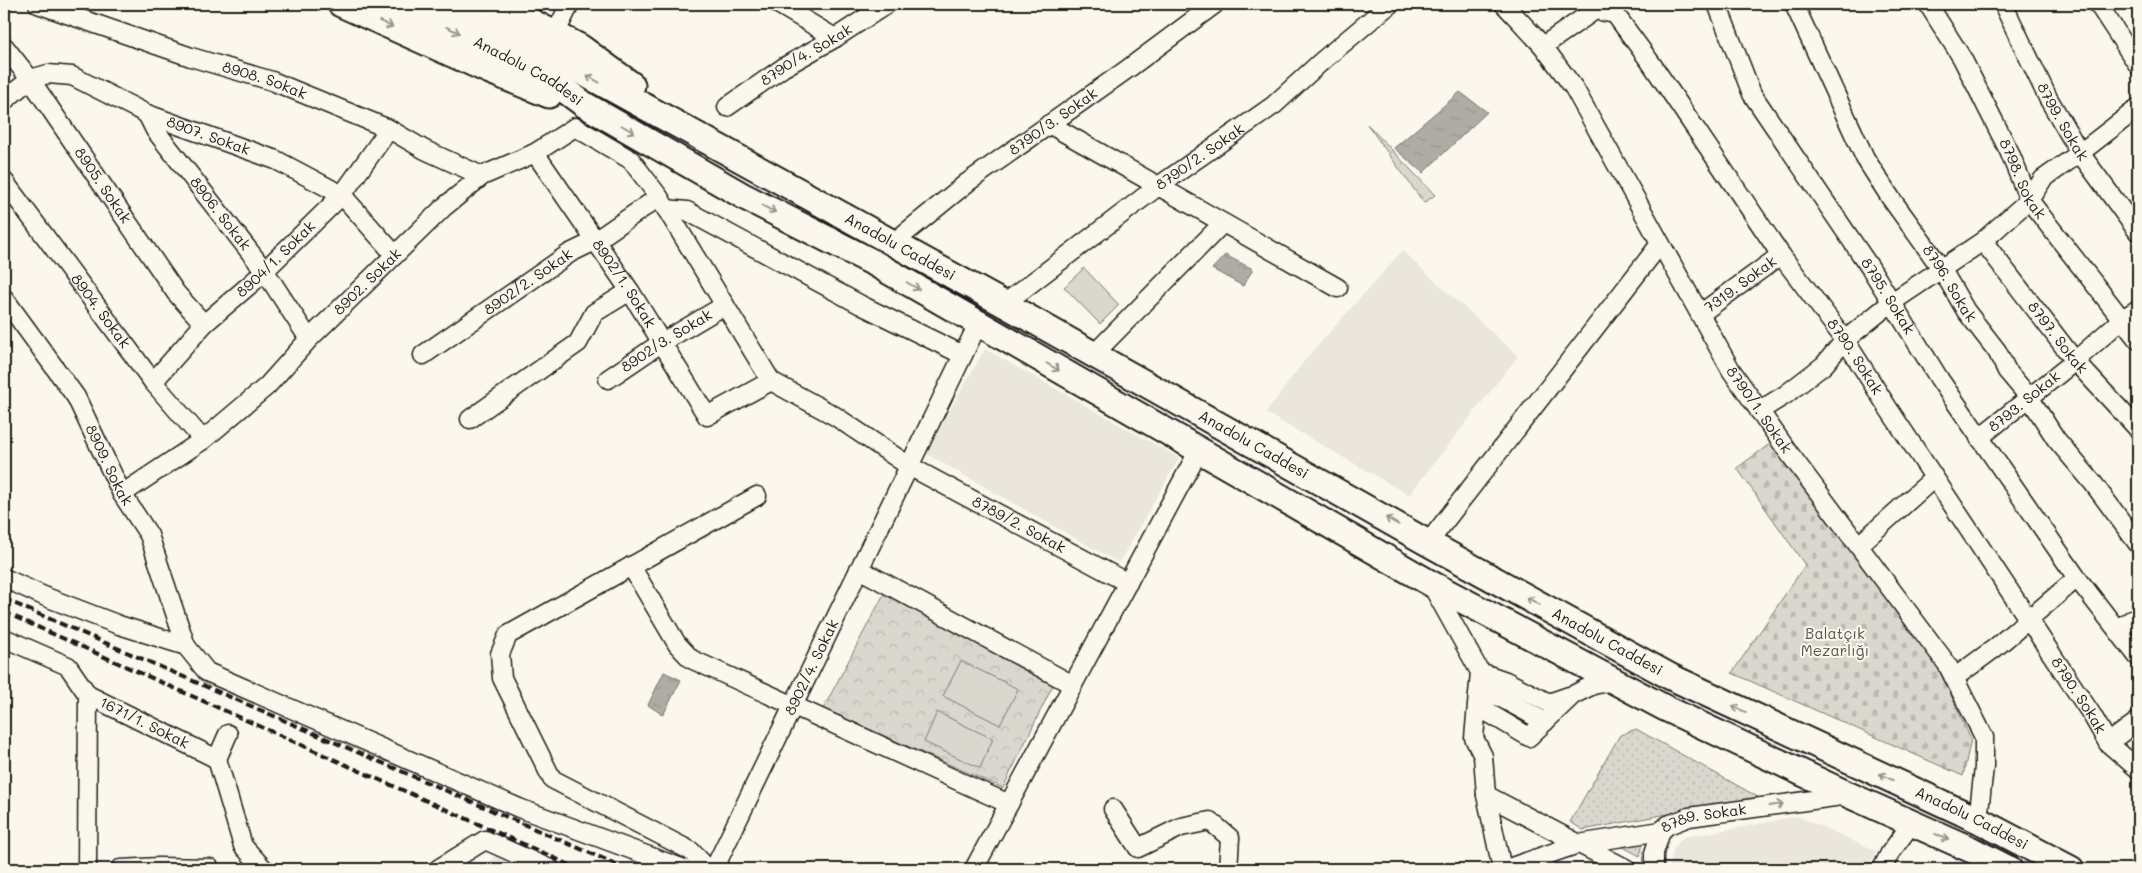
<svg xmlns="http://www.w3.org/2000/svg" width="2142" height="873" viewBox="0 0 2142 873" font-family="Mali,sans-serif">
  <defs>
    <pattern id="grass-dots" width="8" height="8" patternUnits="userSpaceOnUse" patternTransform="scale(1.25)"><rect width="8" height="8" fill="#dad7ce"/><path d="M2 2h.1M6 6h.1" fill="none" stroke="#bab8b0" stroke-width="1.8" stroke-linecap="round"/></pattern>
    <pattern id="cemetery-stones" width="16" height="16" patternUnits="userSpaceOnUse" patternTransform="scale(1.25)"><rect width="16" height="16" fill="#dad7ce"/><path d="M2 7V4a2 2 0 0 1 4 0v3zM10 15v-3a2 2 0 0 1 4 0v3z" fill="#bab8b0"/></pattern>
    <pattern id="park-crowns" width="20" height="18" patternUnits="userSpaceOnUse" patternTransform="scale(1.25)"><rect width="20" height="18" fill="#dad7ce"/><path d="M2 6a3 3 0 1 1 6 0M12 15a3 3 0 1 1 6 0" fill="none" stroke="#bab8b0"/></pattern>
    <pattern id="water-ripples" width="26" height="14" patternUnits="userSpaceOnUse" patternTransform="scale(1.25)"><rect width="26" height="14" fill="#afaca5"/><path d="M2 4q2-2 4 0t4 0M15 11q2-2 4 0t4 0" fill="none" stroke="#96938d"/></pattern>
  </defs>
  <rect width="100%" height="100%" fill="#fbf7ec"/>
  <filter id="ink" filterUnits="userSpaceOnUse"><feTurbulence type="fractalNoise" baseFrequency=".02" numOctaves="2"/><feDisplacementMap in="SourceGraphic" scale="10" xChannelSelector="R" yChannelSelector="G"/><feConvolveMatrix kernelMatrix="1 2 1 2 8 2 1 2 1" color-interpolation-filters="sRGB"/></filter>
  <g filter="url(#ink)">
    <path fill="#eae6dc" d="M 1402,251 L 1518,356 L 1409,495 L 1266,413 L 1304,361 Z
      M 985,349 L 1179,458 L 1119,563 L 925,453 Z
      M 1797,816 L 1877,851 L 1868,869 L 1669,869 L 1674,848 L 1683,837 L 1738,828 Z
      M 497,855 L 527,869 L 481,869 Z"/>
    <path fill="url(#grass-dots)" stroke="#7b7a75" d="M 1636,729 L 1758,797 L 1583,830 L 1570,822 L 1620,735 Z
      M 1644,839 L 1640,856 L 1621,846 L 1622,841 Z"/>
    <path fill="url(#cemetery-stones)" stroke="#7b7a75" d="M 1771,443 L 1935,660 L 1971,739 L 1963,776 L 1732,673 L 1805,565 L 1737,468 Z"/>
    <path fill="url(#park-crowns)" stroke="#7b7a75" d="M 1367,124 L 1435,195 L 1424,203 Z
      M 885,592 L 1053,685 L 1003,788 L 823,709 Z"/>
    <path fill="#dad7ce" stroke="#7b7a75" d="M 1084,268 L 1119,305 L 1100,324 L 1064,287 Z
      M 961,661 L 1018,689 L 1000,725 L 943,696 Z
      M 937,712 L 993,739 L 980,768 L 924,742 Z"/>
    <path fill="url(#water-ripples)" stroke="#74726e" d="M 1460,92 L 1487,112 L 1423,173 L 1394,148 Z
      M 1225,255 L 1253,269 L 1243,286 L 1212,269 Z
      M 664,672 L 681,680 L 663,715 L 648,705 Z"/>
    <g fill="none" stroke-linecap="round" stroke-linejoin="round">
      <g stroke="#1c1c1c" stroke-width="21">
        <g id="minor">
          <path id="s1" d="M 38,4 L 191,57 L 272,81 L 389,129 L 425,150 L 482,176"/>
          <path d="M 778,4 L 835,38"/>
          <path id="s2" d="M 1504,4 L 1543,46 L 1574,88 L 1731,370 L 1789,453 L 1947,664 L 1984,737 L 1984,767 L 1978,820"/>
          <path id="s3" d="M 1717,4 L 1752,94 L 1871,269 L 1940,380 L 2077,578 L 2138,657"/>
          <path id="s4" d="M 1794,4 L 1865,158 L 1890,197 L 1941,268 L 1966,311 L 1997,351 L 2007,371 L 2029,397 L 2056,439 L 2093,483 L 2138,544"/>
          <path id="s5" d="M 1928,4 L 1962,58 L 2009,151 L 2029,200 L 2138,340"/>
          <path id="s6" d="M 2003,4 L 2048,98 L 2080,153 L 2138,232"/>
          <path d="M 2098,4 L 2138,65"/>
          <path d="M 555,34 L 570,4"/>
          <path id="s7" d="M 4,46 L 30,79 L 176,293 L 204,324"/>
          <path id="s8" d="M 1543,46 L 1595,10 L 1615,14 L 1651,63 L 1781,255 L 1845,340 L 1888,408 L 2092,715 L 2108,743 L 2138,769"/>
          <path id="s9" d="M 4,101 L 30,79 L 48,74 L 72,76 L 147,114 L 276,160 L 342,195 L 395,255"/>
          <path id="s10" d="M 727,107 L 784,67 L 835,38 L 887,4"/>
          <path id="s11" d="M 147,114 L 155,130 L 264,270 L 309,339"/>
          <path d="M 1049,124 L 1338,288"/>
          <path id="s12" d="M 535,153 L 630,291 L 707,416 L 771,381 L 835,416 L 909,466 L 1128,583"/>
          <path id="s13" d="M 4,181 L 153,382 L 203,440"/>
          <path d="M 666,209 L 687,211 L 861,305 L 963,355"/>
          <path id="s14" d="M 1983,241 L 2075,361 L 2138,429"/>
          <path id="s15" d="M 893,243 L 968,182 L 1129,68 L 1215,4"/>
          <path id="s16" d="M 4,298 L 76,397 L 122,494 L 149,535 L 186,646"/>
          <path id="s17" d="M 1004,304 L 1157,187 L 1274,105 L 1322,61 L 1390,4"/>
          <path id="s18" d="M 1700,314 L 1781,255"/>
          <path d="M 1094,354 L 1223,223"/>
          <path id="s19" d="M 423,355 L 570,253 L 595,241 L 659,197"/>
          <path id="s20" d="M 608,379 L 661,343 L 725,305"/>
          <path id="s21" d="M 153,382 L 204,324 L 253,282 L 342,195 L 389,129"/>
          <path d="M 1759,411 L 1785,395 L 1824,365 L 1845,340 L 1892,302 L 1983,241 L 2029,200 L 2043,179 L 2080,153 L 2138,108"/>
          <path d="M 470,419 L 578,343 L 594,313 L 630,291"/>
          <path id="s22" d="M 1979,438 L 2075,361 L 2121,320 L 2138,309"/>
          <path id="s23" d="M 122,494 L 203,440 L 267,386 L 309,339 L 444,207 L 482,176 L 535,153 L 575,127 L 631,160 L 659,197 L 771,381"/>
          <path d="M 1428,543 L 1660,244"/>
          <path d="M 1859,545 L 1934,478"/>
          <path d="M 631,566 L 677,644 L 691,659 L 1009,804"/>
          <path d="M 859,569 L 1073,685"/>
          <path d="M 4,578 L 46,597 L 119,625 L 186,646 L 207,672 L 519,808 L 684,869"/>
          <path d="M 1431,584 L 1480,672 L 1474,738 L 1483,756 L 1486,795 L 1502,869"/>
          <path d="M 2117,629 L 2138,616"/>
          <path id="s24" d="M 4,638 L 68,666 L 88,695 L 217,759 L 228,734"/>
          <path d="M 1480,672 L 1506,681 L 1549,703 L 1569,696"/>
          <path d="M 1483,677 L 1496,695 L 1545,722"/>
          <path d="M 1954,678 L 1995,648 L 2077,578"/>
          <path d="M 1483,690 L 1487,712 L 1529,737 L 1573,695 L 1593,685 L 1614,681"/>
          <path d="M 2108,743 L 2138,721"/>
          <path d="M 217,759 L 243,846 L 264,869"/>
          <path d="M 1486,795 L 1627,869"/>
          <path d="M 1113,809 L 1138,848 L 1181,827 L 1210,821 L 1230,838 L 1228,869"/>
          <path d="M 87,869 L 88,695"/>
          <path d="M 120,869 L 159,867 L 210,868 L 210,869"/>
          <path d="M 438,869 L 485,840 L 550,869"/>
          <path d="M 708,869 L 691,851 L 552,779 L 502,678 L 500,654 L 508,635 L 757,496"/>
          <path id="s25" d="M 714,869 L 978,324"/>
          <path d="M 974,869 L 1199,450"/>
          <path id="s26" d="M 1506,869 L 1578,844 L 1661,831 L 1668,825 L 1689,817 L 1849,795"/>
          <path d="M 1654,869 L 1654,853 L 1661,831"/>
          <path d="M 1882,869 L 1890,853 L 1912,823"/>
        </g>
      </g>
      <g stroke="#1c1c1c" stroke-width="29">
        <g id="highway">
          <path d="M 341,4 L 490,71 L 549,95"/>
          <path id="s27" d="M 392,4 L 454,30 L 551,80 L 585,105 L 745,197 L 874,263 L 1430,583 L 1665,708 L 1849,795 L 1972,850 L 2009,869"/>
          <path id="s28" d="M 445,4 L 531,44 L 1004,304 L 1428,543 L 1671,677 L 1978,820 L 2071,869"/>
          <path d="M 497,4 L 580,47 L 632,85"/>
        </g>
      </g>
      <use href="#minor" stroke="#fbf7ec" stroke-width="18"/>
      <use href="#highway" stroke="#fbf7ec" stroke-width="25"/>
      <path stroke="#1c1c1c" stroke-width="4" stroke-dasharray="8 4" stroke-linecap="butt" d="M 4,599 L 627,869
        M 4,612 L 579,869"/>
    </g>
    <defs><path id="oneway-shaft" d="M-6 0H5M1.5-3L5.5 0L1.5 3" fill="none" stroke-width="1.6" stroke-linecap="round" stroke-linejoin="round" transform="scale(1.25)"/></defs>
    <g stroke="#97948e">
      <use href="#oneway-shaft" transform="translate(386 24) rotate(24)"/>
      <use href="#oneway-shaft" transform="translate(453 30) rotate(25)"/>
      <use href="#oneway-shaft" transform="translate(593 79) rotate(-151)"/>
      <use href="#oneway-shaft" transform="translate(628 129) rotate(30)"/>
      <use href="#oneway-shaft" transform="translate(769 209) rotate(27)"/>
      <use href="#oneway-shaft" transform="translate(913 286) rotate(30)"/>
      <use href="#oneway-shaft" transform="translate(1053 367) rotate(30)"/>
      <use href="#oneway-shaft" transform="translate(1392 521) rotate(-150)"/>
      <use href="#oneway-shaft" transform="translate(1533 601) rotate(-151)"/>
      <use href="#oneway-shaft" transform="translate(1739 709) rotate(-155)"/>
      <use href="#oneway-shaft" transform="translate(1886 777) rotate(-155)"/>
      <use href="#oneway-shaft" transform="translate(1776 805) rotate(-8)"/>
      <use href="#oneway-shaft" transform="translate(1942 837) rotate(24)"/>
    </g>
  </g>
  <g text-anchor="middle" stroke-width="4" stroke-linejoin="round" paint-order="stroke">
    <g font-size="15" fill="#1c1c1c" stroke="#fbf7ec">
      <text dy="5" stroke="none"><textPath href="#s10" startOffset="95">8790/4. Sokak</textPath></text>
      <text dy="5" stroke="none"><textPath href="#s27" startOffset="152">Anadolu Caddesi</textPath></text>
      <text dy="5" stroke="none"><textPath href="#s1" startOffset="239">8908. Sokak</textPath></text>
      <text dy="5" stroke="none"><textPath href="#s15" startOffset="201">8790/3. Sokak</textPath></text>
      <text dy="5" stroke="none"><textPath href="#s6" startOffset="132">8799. Sokak</textPath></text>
      <text dy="5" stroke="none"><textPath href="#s9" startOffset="226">8907. Sokak</textPath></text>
      <text dy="5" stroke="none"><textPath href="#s17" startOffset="245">8790/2. Sokak</textPath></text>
      <text dy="5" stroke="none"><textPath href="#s5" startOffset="199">8798. Sokak</textPath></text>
      <text dy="5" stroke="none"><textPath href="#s7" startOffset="171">8905. Sokak</textPath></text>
      <text dy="5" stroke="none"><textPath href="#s11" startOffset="124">8906. Sokak</textPath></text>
      <text dy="5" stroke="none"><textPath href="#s28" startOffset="516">Anadolu Caddesi</textPath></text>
      <text dy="5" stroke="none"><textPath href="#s21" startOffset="174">8904/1. Sokak</textPath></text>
      <text dy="5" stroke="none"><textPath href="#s23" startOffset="326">8902. Sokak</textPath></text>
      <text dy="5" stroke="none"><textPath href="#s19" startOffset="128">8902/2. Sokak</textPath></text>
      <text dy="5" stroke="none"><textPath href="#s12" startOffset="158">8902/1. Sokak</textPath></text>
      <text dy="5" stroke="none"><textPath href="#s18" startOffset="50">7319. Sokak</textPath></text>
      <text dy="5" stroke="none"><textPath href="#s4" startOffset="321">8796. Sokak</textPath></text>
      <text dy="5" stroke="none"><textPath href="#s3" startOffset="340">8795. Sokak</textPath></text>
      <text dy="5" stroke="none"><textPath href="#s13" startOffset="162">8904. Sokak</textPath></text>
      <text dy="5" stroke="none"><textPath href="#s14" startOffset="122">8797. Sokak</textPath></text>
      <text dy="5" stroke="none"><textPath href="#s20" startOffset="70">8902/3. Sokak</textPath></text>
      <text dy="5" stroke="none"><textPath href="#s8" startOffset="502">8790. Sokak</textPath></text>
      <text dy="5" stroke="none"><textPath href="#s22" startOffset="58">8793. Sokak</textPath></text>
      <text dy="5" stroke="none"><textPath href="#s2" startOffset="481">8790/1. Sokak</textPath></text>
      <text dy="5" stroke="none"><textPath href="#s28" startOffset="921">Anadolu Caddesi</textPath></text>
      <text dy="5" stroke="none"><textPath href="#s16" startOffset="198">8909. Sokak</textPath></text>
      <text dy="5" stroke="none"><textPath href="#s12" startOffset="674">8789/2. Sokak</textPath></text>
      <text dy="5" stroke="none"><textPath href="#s28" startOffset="1326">Anadolu Caddesi</textPath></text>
      <text dy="5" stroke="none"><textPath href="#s25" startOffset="224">8902/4. Sokak</textPath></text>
      <text dy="5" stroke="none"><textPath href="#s8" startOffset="908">8790. Sokak</textPath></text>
      <text dy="5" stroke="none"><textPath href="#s24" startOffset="168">1671/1. Sokak</textPath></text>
      <text dy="5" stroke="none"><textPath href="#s28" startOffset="1731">Anadolu Caddesi</textPath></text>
      <text dy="5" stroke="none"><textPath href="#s26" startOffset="206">8789. Sokak</textPath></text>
    </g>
    <g font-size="15" fill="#555451" stroke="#fbf7ec">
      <text x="1835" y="639">Balatçık<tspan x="1835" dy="17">Mezarlığı</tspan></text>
    </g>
  </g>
  <rect width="2142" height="873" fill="none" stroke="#fbf7ec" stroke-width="20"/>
  <rect x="10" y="10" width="2122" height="853" fill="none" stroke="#1c1c1c" stroke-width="2" filter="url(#ink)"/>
</svg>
